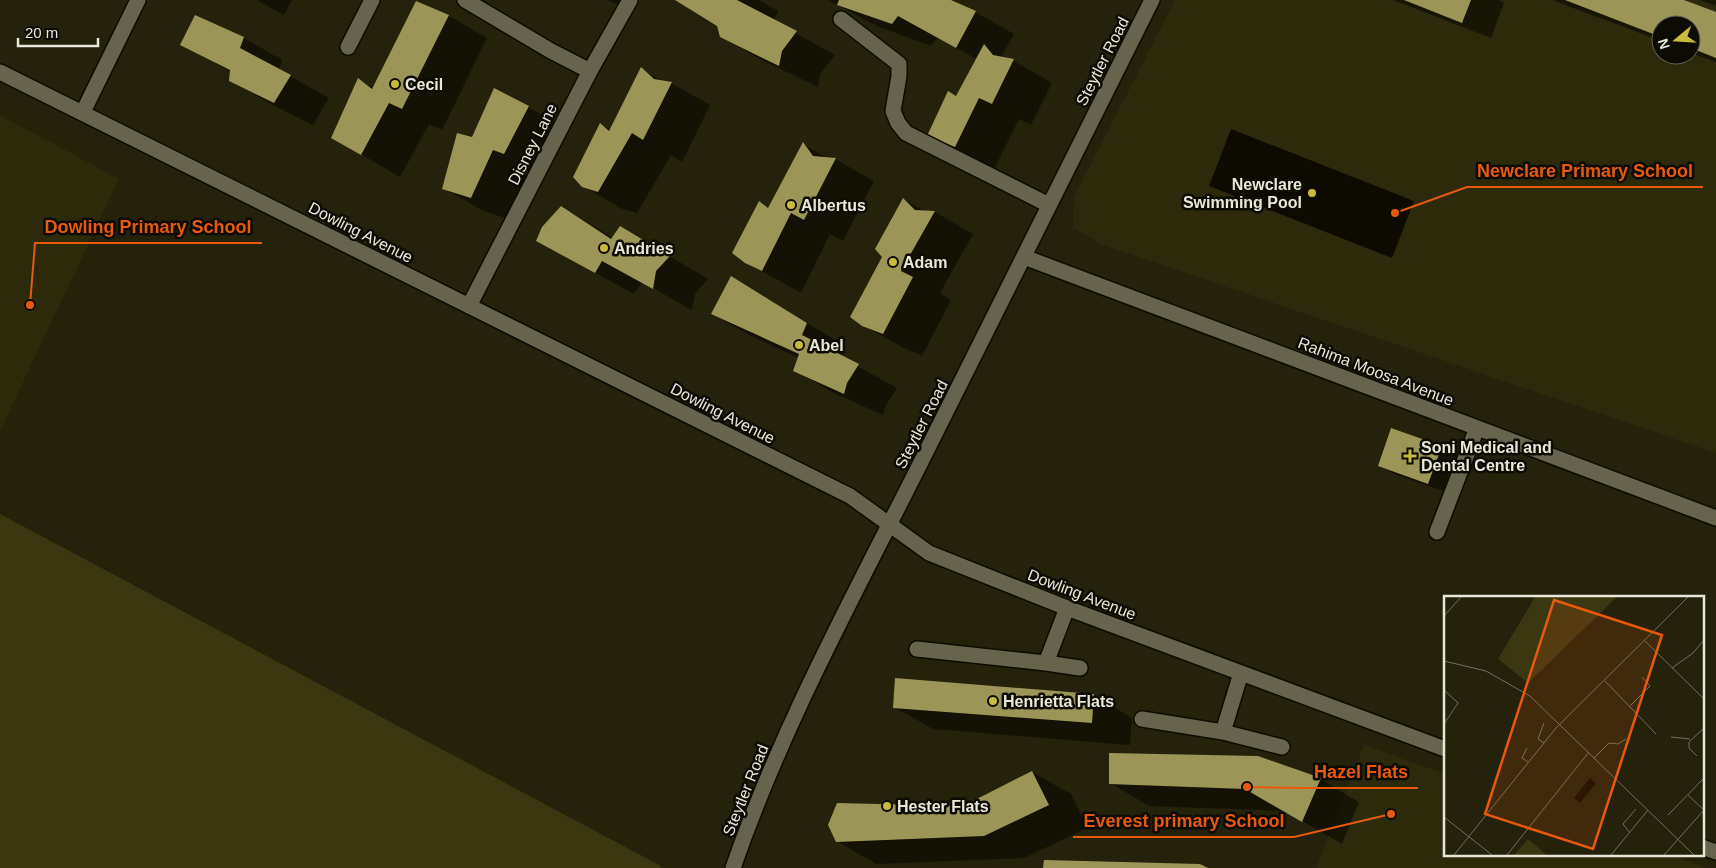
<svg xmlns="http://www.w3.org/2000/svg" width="1716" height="868" viewBox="0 0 1716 868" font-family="Arial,sans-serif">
  <rect width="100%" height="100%" fill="#24220b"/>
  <path fill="#2c2a0b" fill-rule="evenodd" d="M 1175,0 L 1716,0 L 1716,453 L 1103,245 L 1073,228 L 1074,197 ZM 1661,25 L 1691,25 L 1691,55 L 1661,55 Z
    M 0,115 L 119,179 L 0,431 Z
    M 1364,745 L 1445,774 L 1445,854 L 1668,854 L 1706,868 L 1316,868 Z"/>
  <path fill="#3b3711" d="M 0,514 L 661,866 L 660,868 L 0,868 Z"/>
  <path fill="#0d0b00" d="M 1231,129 L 1414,201 L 1392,258 L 1209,186 Z"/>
  <path fill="#0007" d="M 257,0 L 292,0 L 284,15 Z
    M 608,0 L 626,0 L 623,7 Z
    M 678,0 L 759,0 L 778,11 L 774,21 L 835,55 L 820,74 L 818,87 L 760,59 L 721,36 L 718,25 Z
    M 828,0 L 948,0 L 975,12 L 1014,34 L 1002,56 L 1014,61 L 1052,83 L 1031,125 L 1019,119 L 994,169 L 968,158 L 929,135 L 957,97 L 977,59 L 937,38 L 931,46 L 877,26 Z
    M 1393,0 L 1499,0 L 1504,3 L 1491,38 Z
    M 1552,0 L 1680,0 L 1716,14 L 1716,62 L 1691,53 L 1691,25 L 1661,25 L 1661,41 Z
    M 1700,0 L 1716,0 L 1716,6 Z
    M 416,3 L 449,16 L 487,38 L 442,130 L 429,124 L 400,177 L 333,138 L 359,80 L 374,88 Z
    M 244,38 L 282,60 L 279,70 L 329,98 L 313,125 L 269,103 L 230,80 L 231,72 L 182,44 Z
    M 641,69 L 664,82 L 671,83 L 710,105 L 682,162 L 671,155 L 637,213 L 622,209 L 583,186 L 601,125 L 611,130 Z
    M 528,107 L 567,129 L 510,220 L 482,210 L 443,188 L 473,139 Z
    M 803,144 L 829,159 L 835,159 L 874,181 L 843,241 L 830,234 L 801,293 L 746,262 L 759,203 L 769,208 Z
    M 903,199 L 924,211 L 935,212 L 973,234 L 940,293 L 951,300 L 922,356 L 902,347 L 862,325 Z
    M 562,207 L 613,238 L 659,250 L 708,279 L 695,294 L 692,310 L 642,282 L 634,294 L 537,241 Z
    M 770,300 L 845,346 L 841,357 L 897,388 L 886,405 L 883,415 L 834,393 L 795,370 L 799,358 L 751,336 L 712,314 Z
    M 1441,447 L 1456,455 L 1443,491 L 1394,474 L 1379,465 Z
    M 1094,695 L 1132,718 L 1130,745 L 933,729 L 894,707 Z
    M 1032,772 L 1071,794 L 1087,828 L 1024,858 L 876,864 L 837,841 L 963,808 Z
    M 1320,779 L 1359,802 L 1342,844 L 1285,811 L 1149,806 L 1110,783 Z"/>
  <path fill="#9b9657" d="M 675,0 L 737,0 L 797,31 L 782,51 L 779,66 L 720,37 L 717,26 Z
    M 839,0 L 951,0 L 976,11 L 956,48 L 898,16 L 892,24 L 837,5 Z
    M 1404,0 L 1471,0 L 1462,23 Z
    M 1565,0 L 1684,0 L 1716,12 L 1716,58 L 1691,48 L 1691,25 L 1661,25 L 1661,37 Z
    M 416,1 L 449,15 L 402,109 L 389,103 L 361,155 L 331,138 L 358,78 L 372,89 Z
    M 195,15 L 244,37 L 240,48 L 291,75 L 274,103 L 229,81 L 230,70 L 180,45 Z
    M 984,44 L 993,55 L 1014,59 L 992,104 L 979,98 L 955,147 L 927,136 L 948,91 L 956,96 Z
    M 641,67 L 654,79 L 672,82 L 643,140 L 632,133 L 598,192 L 582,187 L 573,177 L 600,123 L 609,131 Z
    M 494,88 L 529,106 L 504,154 L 493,150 L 471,198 L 442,189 L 457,133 L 472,137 Z
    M 803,142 L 813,156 L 836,158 L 804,220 L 791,213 L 762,271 L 745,263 L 732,253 L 759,201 L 768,208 Z
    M 903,198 L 915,210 L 935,211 L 901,271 L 913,277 L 883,334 L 862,326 L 850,317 L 882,257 L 875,249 Z
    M 561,206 L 611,239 L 620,226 L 670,256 L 656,271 L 653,289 L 602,261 L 595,273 L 536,241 L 542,227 Z
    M 731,276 L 807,323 L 802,335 L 859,364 L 847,383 L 844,394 L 793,371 L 799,354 L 711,314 Z
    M 1391,428 L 1442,446 L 1428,484 L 1378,466 Z
    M 895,678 L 1094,694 L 1092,723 L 893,708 Z
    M 1109,753 L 1258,756 L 1321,778 L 1302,822 L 1245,789 L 1109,784 Z
    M 1032,771 L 1049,805 L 984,836 L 836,842 L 828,825 L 837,803 L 963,806 Z
    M 1044,860 L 1200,864 L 1208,868 L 1043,868 Z"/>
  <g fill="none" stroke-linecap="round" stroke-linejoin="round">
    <g stroke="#0d0b00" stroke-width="18">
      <path id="minor" d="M 465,0 L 551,51 L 590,71
        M 841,19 L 899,64 L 899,76 L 893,111 L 898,123 L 906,133 L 1049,205
        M 348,47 L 372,0
        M 0,72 L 850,496 L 929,553 L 1067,608 L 1445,749
        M 83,112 L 138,0
        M 1024,257 L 1716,518
        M 469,306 L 590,71 L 630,0
        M 1437,532 L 1477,428
        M 917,649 L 1046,663 L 1067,608
        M 1046,663 L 1080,668
        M 1142,719 L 1223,732 L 1241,673
        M 1223,732 L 1282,747
        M 1702,847 L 1716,852
        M 733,868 C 781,729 852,599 918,468 C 997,313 1073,156 1152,0"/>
    </g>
    <use href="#minor" stroke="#66644c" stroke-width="15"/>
  </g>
  <g fill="#c7bb3c" stroke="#0c0b04" stroke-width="2">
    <circle cx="395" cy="84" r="5"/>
    <circle cx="1312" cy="193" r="5"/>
    <circle cx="791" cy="205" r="5"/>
    <circle cx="604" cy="248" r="5"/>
    <circle cx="893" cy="262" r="5"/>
    <circle cx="799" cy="345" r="5"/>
    <path d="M1407.5 448.5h5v5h5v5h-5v5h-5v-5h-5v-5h5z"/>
    <circle cx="993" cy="701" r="5"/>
    <circle cx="887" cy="806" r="5"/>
  </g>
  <g text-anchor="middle" stroke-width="5" stroke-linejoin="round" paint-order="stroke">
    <g font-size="16" fill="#e8e8da" stroke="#0c0b04">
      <text transform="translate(1102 61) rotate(-63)" y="6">Steytler Road</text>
      <text transform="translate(532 144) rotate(-63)" y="6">Disney Lane</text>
      <text transform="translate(361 232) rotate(27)" y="6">Dowling Avenue</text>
      <text transform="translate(1376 371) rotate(21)" y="6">Rahima Moosa Avenue</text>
      <text transform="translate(723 413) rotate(27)" y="6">Dowling Avenue</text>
      <text transform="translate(921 424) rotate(-63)" y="6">Steytler Road</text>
      <text transform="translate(1082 594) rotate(21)" y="6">Dowling Avenue</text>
      <text transform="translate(745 790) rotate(-68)" y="6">Steytler Road</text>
    </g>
    <g font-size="16" font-weight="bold" fill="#e8e8da" stroke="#0c0b04" text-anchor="start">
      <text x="405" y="90">Cecil</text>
      <text x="1302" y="190" text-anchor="end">Newclare<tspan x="1302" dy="18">Swimming Pool</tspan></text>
      <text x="801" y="211">Albertus</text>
      <text x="614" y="254">Andries</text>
      <text x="903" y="268">Adam</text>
      <text x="809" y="351">Abel</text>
      <text x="1421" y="453">Soni Medical and<tspan x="1421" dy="18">Dental Centre</tspan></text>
      <text x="1003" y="707">Henrietta Flats</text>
      <text x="897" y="812">Hester Flats</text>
    </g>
  </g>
  <g transform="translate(1444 596)">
    <rect width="260" height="260" fill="#24220b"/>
    <path d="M 91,1 L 173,1 L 84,87 L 54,63 ZM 84,243 L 103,259 L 70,259 Z" fill="#3b3711"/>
    <path d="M 146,182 L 152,187 L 136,207 L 130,202 Z" fill="#0d0b00"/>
    <path fill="none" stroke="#72715e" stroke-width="1" d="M 0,20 L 17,1M 201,45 L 260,103M 0,65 L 42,75 L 86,100 L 250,259M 228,72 L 249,57 L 260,44M 161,85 L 212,138M 0,94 L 14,107 L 0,128M 186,110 L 206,90 L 198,81M 227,141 L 246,143M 100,147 L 94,143 L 100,127M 83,152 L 78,162 L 84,166M 253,160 L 245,152 L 245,146 L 260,132M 150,162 L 165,147 L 174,148 L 182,143M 244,199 L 260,214M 224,219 L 260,182M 0,221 L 48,259M 186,237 L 179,228 L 192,213M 10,259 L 112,132 L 244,1M 63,259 L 145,156M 167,259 L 204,214M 220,259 L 260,214"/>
    <path fill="#e8590c" fill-opacity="0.15" stroke="#e8590c" stroke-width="2.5" d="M 110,4 L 218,39 L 149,253 L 41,218 Z"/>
    <rect width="260" height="260" fill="none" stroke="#e8e8da" stroke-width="2.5"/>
  </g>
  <path fill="none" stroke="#e8590c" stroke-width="2" d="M1395 213L1467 187H1703M30 305L35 243H262M1247 787L1303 788H1418M1391 814L1294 837H1073"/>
  <g fill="#e8590c" stroke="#0c0b04" stroke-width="2">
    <circle cx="1395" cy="213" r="5"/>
    <circle cx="30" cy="305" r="5"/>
    <circle cx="1247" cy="787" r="5"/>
    <circle cx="1391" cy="814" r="5"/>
  </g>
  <g font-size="18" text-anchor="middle" font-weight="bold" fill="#e8590c" stroke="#0c0b04" stroke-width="5" stroke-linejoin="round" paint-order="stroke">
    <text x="1585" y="177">Newclare Primary School</text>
    <text x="148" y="233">Dowling Primary School</text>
    <text x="1361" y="778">Hazel Flats</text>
    <text x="1184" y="827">Everest primary School</text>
  </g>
  <g transform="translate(1676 40) rotate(252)"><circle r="24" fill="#0c0b04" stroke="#64635a"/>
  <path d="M0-4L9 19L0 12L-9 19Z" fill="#c7bb3c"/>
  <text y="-8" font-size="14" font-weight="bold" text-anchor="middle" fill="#e8e8da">N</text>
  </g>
  <path d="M18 38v8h80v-8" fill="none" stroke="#e8e8da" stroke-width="2.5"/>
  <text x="25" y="38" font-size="15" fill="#e8e8da" stroke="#0c0b04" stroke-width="4" paint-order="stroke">20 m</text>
</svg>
